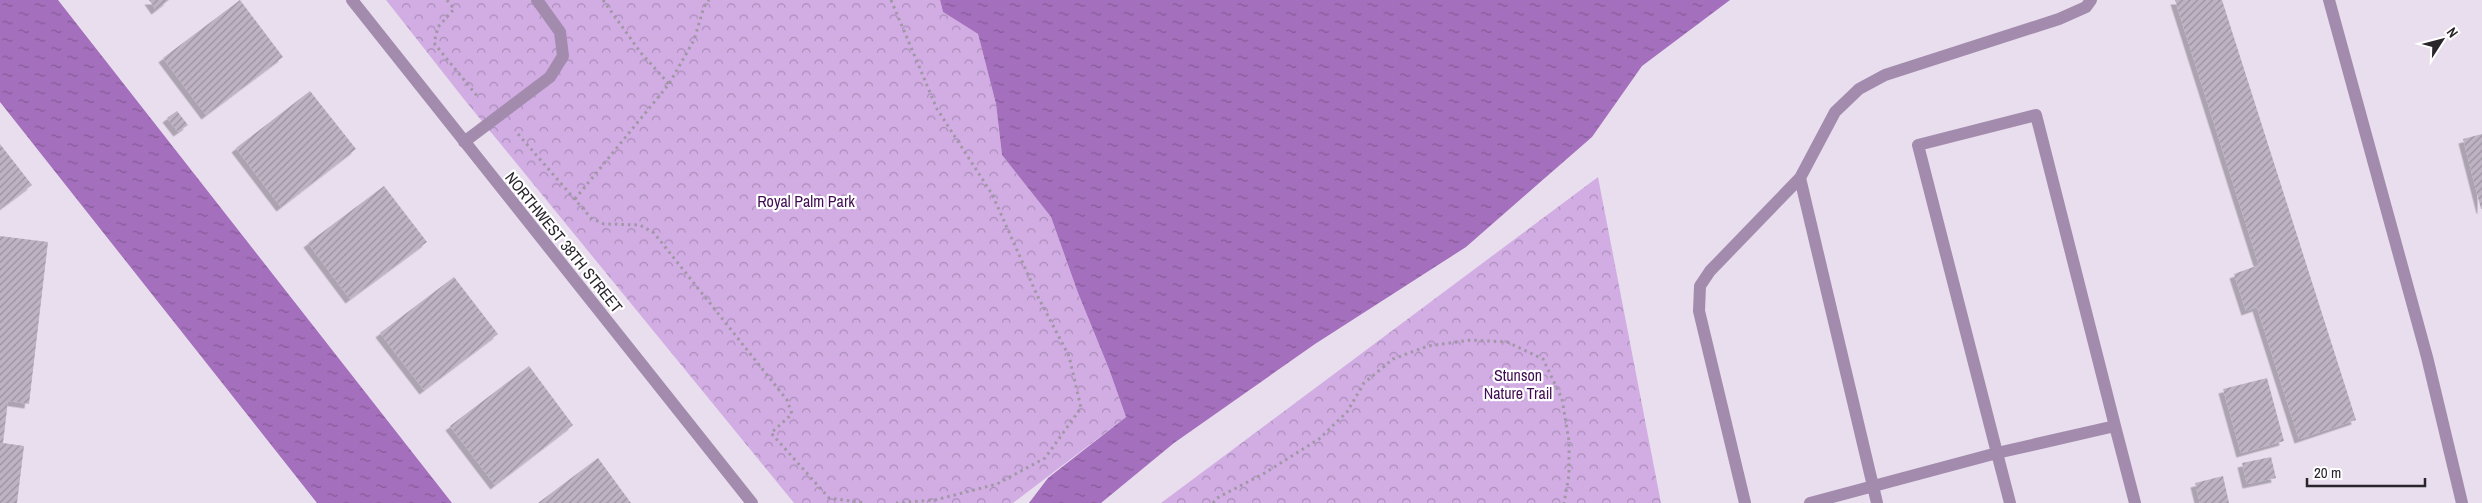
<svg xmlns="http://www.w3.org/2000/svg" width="2482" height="503" viewBox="0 0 2482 503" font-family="'Archivo Narrow',sans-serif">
  <defs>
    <pattern id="park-crowns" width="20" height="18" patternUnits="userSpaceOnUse" patternTransform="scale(1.25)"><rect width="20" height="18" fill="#d2ade4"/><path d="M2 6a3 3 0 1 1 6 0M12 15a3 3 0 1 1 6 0" fill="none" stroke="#aa8db9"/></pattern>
    <pattern id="water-ripples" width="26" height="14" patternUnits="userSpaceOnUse" patternTransform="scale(1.25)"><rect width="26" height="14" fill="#a46fbc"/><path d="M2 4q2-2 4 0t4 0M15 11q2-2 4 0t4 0" fill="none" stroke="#865b99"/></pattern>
    <pattern id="building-hatch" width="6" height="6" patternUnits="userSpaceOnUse" patternTransform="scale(1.25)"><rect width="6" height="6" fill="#bdb3c3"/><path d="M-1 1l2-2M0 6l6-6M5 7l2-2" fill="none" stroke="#9a919f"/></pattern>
    <filter id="shadow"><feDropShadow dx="-4.5" dy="4.5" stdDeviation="0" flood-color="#0004"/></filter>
  </defs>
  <rect width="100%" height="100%" fill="#e9deee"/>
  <path fill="url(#park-crowns)" d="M 386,0 L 940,0 L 943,12 L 978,34 L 996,104 L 1002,155 L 1051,217 L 1078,293 L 1109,369 L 1126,417 L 1013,503 L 794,503 L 463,98 Z
    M 1598,177 L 1661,503 L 1161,503 Z"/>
  <path fill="url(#water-ripples)" d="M 0,0 L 58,0 L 452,503 L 317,503 L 0,102 Z
    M 940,0 L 1730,0 L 1642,66 L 1592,137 L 1466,247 L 1315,344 L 1174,443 L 1101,503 L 1029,503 L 1048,478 L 1126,417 L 1109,369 L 1078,293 L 1051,217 L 1002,155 L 996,104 L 978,34 L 943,12 Z"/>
  <path fill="url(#building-hatch)" filter="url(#shadow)" d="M 149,0 L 169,0 L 156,10 Z
    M 240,0 L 283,57 L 206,115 L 163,58 Z
    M 2175,0 L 2222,0 L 2356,420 L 2299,439 L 2257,307 L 2246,311 L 2234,274 L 2259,265 Z
    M 310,91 L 356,149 L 281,207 L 236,148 Z
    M 177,111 L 188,125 L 178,132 L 167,118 Z
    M 2482,134 L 2482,209 L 2481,209 L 2463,139 Z
    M 0,144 L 32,185 L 0,209 Z
    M 384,186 L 427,242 L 350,299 L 308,243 Z
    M 0,236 L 48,242 L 29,404 L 8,401 L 3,443 L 24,446 L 17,503 L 0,503 Z
    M 454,277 L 498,334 L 424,390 L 380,333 Z
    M 529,366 L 573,425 L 495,485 L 450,426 Z
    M 2267,378 L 2284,441 L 2241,453 L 2223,389 Z
    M 2271,457 L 2276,478 L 2247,484 L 2242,463 Z
    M 598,458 L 631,503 L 538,503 Z
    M 2223,476 L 2229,503 L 2200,503 L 2195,483 Z"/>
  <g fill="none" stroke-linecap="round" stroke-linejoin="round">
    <path stroke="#a098a4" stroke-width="3" stroke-dasharray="2.5 4" stroke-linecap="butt" d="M 447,0 L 454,9 L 438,27 L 434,43 L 478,97
      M 603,0 L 641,53 L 669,84
      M 891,0 L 937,109 L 992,194 L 1037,295 L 1069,356 L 1081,408 L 1045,458 L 997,484 L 935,500 L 896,503
      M 518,134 L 591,218 L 604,224 L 640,225 L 654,233 L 787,400 L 792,414 L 771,433 L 829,498 L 865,503
      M 575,199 L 669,84 L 694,40 L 704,7 L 709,0
      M 1213,503 L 1217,498 L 1263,474 L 1319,439 L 1347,412 L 1364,383 L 1393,359 L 1428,346 L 1471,340 L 1507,342 L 1543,359 L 1562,399 L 1569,441 L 1569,475 L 1564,503"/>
    <path stroke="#a38bae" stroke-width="12" d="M 352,0 L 752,503
      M 2329,0 L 2427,357 L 2462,503
      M 464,142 L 550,77 L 563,56 L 560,32 L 537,0
      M 2115,426 L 2135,503
      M 1745,503 L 1699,311 L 1700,286 L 1710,271 L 1800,178
      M 1810,503 L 1997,453 L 2115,426 L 2036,115 L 1918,145 L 1997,453 L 2010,503
      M 1877,503 L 1800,178 L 1835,112 L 1859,89 L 1885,75 L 2059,19 L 2086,7 L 2091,0"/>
  </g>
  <g text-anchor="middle" stroke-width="4.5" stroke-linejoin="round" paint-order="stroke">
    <g font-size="16" fill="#410c54" stroke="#fff">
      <text x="806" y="207">Royal Palm Park</text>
      <text x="1518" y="381">Stunson<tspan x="1518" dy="18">Nature Trail</tspan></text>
    </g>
    <g font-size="16" fill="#29252b" stroke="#fff">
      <text transform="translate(564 242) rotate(51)" y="6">NORTHWEST 38TH STREET</text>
    </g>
  </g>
  <g transform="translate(2442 40) rotate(54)" stroke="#ffffff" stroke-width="4" paint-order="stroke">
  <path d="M0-4L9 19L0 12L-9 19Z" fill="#29252b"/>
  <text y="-8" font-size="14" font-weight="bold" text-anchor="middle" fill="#29252b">N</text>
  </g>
  <path d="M2307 478v8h118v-8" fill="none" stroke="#29252b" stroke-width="2.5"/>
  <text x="2314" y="478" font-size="15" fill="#29252b" stroke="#ffffff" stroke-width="4" paint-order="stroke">20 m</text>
</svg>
